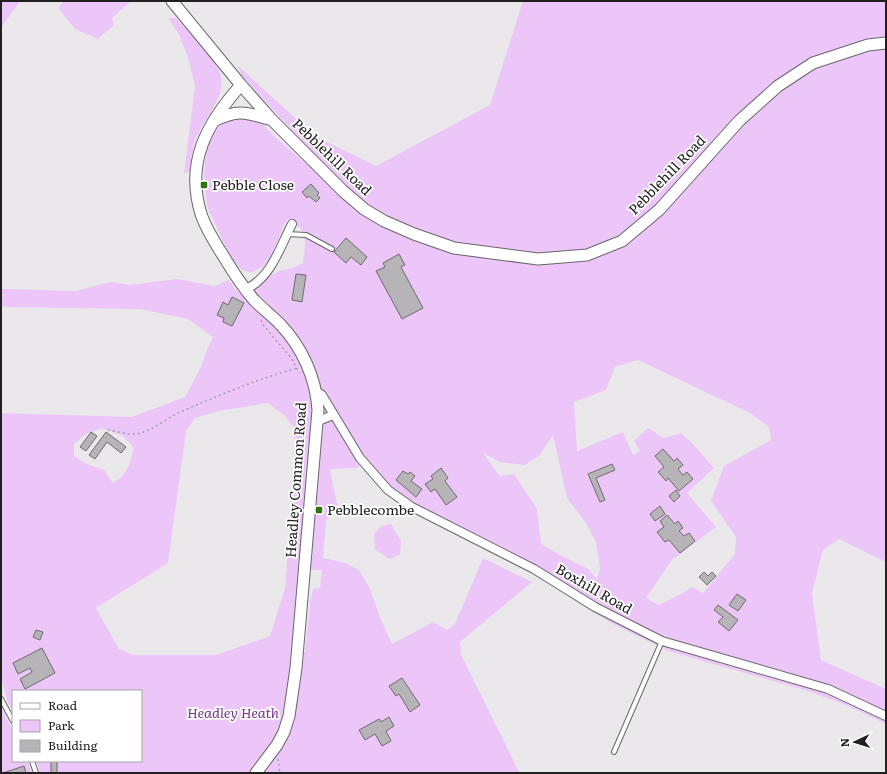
<svg xmlns="http://www.w3.org/2000/svg" width="887" height="774" viewBox="0 0 887 774" font-family="Literata,serif">
  <rect width="100%" height="100%" fill="#ebe8eb"/>
  <path fill="#ecc6f8" fill-rule="evenodd" d="M 1,1 L 20,1 L 1,28 Z
    M 64,1 L 131,1 L 112,18 L 114,25 L 98,39 L 75,29 L 58,8 Z
    M 523,1 L 886,1 L 886,562 L 839,539 L 823,550 L 812,593 L 821,660 L 886,689 L 886,724 L 846,705 L 808,691 L 668,651 L 611,623 L 583,606 L 586,598 L 441,519 L 389,486 L 364,457 L 358,468 L 330,469 L 338,509 L 326,520 L 323,558 L 345,563 L 359,570 L 369,587 L 380,617 L 392,644 L 433,622 L 447,630 L 455,624 L 483,558 L 532,582 L 460,642 L 461,655 L 519,772 L 526,773 L 40,773 L 36,761 L 141,761 L 141,691 L 13,691 L 13,711 L 8,703 L 1,677 L 1,413 L 132,417 L 185,397 L 200,369 L 208,347 L 213,337 L 188,319 L 140,309 L 1,307 L 1,289 L 76,291 L 110,282 L 129,285 L 177,279 L 214,286 L 229,280 L 236,290 L 247,299 L 255,284 L 279,271 L 293,268 L 303,263 C 304,253 308,237 300,228 C 297,225 291,222 287,219 L 272,254 L 264,266 L 250,273 L 237,267 L 224,244 L 207,206 L 204,173 L 206,151 L 213,134 L 222,123 L 235,118 L 248,118 L 261,122 L 276,138 L 368,217 L 386,229 L 413,239 L 415,229 L 385,218 L 344,187 L 242,76 L 237,65 L 315,136 L 376,166 L 490,105 ZM 638,360 L 750,413 L 769,427 L 771,440 L 724,466 L 711,501 L 736,537 L 735,554 L 703,593 L 692,587 L 681,594 L 659,605 L 646,598 L 672,560 L 716,527 L 687,493 L 714,468 L 691,442 L 681,433 L 664,438 L 648,428 L 634,441 L 640,451 L 633,455 L 623,432 L 577,451 L 574,402 L 606,390 L 615,367 ZM 268,403 L 284,415 L 295,429 L 294,472 L 285,588 L 270,636 L 216,655 L 133,655 L 119,649 L 96,608 L 168,563 L 186,431 L 195,418 L 219,411 ZM 102,428 L 123,436 L 134,448 C 129,465 128,474 113,483 L 104,470 L 87,464 L 74,456 L 74,444 L 87,433 ZM 553,435 L 567,498 L 586,523 L 596,542 L 600,569 L 597,579 L 588,569 L 558,554 L 541,544 L 537,509 L 514,474 L 500,476 L 483,453 L 500,462 L 525,465 L 539,456 ZM 300,570 L 322,570 L 320,588 L 313,589 L 310,602 L 305,652 L 292,652 Z
    M 168,18 L 176,18 C 187,30 216,60 220,73 C 228,96 203,120 195,141 C 192,150 191,161 190,171 L 184,174 L 195,86 L 188,58 L 179,34 Z
    M 391,524 L 401,541 L 400,555 L 389,559 L 375,549 L 374,534 L 381,526 Z
    M 1,707 L 13,731 L 13,761 L 28,761 L 32,773 L 1,773 Z"/>
  <path fill="#b6b4b7" stroke="#6d6b6e" d="M 311,184 L 319,193 L 317,195 L 320,198 L 316,202 L 309,196 L 307,198 L 302,192 Z
    M 346,238 L 367,257 L 361,265 L 351,257 L 346,263 L 334,252 Z
    M 399,254 L 405,265 L 401,267 L 423,308 L 402,319 L 376,271 L 385,267 L 383,263 Z
    M 296,274 L 306,275 L 302,302 L 292,300 Z
    M 232,297 L 244,303 L 232,326 L 223,322 L 224,318 L 217,315 L 223,302 L 228,305 Z
    M 91,432 L 97,436 L 86,451 L 80,447 Z
    M 106,432 L 126,447 L 121,453 L 107,442 L 95,459 L 89,455 Z
    M 663,449 L 674,461 L 677,458 L 683,465 L 678,469 L 683,475 L 687,472 L 693,479 L 679,491 L 668,478 L 666,481 L 658,472 L 664,467 L 655,456 Z
    M 612,464 L 615,470 L 596,478 L 605,500 L 600,502 L 588,474 Z
    M 441,468 L 448,478 L 445,481 L 457,497 L 446,505 L 435,489 L 431,492 L 425,484 L 433,479 L 431,476 Z
    M 403,471 L 408,474 L 410,472 L 415,476 L 411,481 L 422,489 L 416,497 L 396,480 Z
    M 676,490 L 680,496 L 674,502 L 669,496 Z
    M 660,506 L 665,514 L 655,521 L 650,514 Z
    M 667,515 L 675,524 L 678,521 L 683,528 L 679,531 L 684,536 L 689,533 L 695,541 L 680,553 L 669,540 L 665,542 L 657,532 L 664,527 L 660,521 Z
    M 704,572 L 708,576 L 712,572 L 716,576 L 707,585 L 699,577 Z
    M 737,594 L 746,600 L 738,611 L 729,605 Z
    M 718,605 L 738,620 L 729,631 L 718,622 L 723,617 L 714,610 Z
    M 36,630 L 43,632 L 40,640 L 33,637 Z
    M 42,648 L 55,673 L 25,689 L 20,679 L 32,672 L 30,668 L 18,674 L 13,663 Z
    M 402,678 L 420,705 L 410,712 L 399,694 L 396,696 L 389,686 Z
    M 389,717 L 394,726 L 386,731 L 391,741 L 382,746 L 375,734 L 365,740 L 359,730 L 379,719 L 381,722 Z
    M 51,761 L 57,762 L 57,773 L 51,773 Z
    M 24,766 L 26,773 L 3,773 Z"/>
  <g fill="none" stroke-linecap="round" stroke-linejoin="round">
    <g stroke="#686669" stroke-width="6">
      <path id="service" d="M 287,234 L 306,235 L 332,249
        M 1,699 L 13,721
        M 614,752 L 662,641
        M 32,761 L 36,773"/>
    </g>
    <g stroke="#686669" stroke-width="10">
      <path id="minor" d="M 246,289 C 271,278 280,247 292,224
        M 316,391 L 322,395 L 360,458 L 388,490 L 412,507 L 534,569 L 595,607 L 662,641 L 828,689 L 886,716
        M 318,421 L 333,415"/>
    </g>
    <g stroke="#686669" stroke-width="13">
      <path id="secondary" d="M 172,1 L 241,85 L 272,120 L 343,191 L 364,209 L 384,221 L 414,234 L 454,248 L 538,259 L 587,255 L 622,241 L 659,210 L 739,121 L 778,86 L 813,63 L 868,45 L 886,43
        M 241,85 C 207,123 185,162 201,214 C 206,229 215,243 224,257 C 233,272 243,288 255,301 C 263,309 272,316 280,324 C 302,347 316,378 318,410 L 296,668 L 289,716 L 284,732 L 277,745 L 256,773
        M 214,121 C 239,108 247,113 272,120"/>
    </g>
    <path stroke="#a3a0a3" stroke-width="1.5" stroke-dasharray="2 3" stroke-linecap="butt" d="M 261,320 L 264,326 L 292,359 L 299,373
      M 108,430 C 116,431 127,435 135,434 C 151,432 164,420 178,413 C 217,396 257,379 298,368
      M 278,759 L 280,773"/>
    <use href="#service" stroke="#fff" stroke-width="4"/>
    <use href="#minor" stroke="#fff" stroke-width="8"/>
    <use href="#secondary" stroke="#fff" stroke-width="11"/>
  </g>
  <g fill="#307412" stroke="#fff" stroke-width="1.5">
    <rect x="200" y="181" width="8" height="8" rx="2"/>
    <rect x="315" y="506" width="8" height="8" rx="2"/>
  </g>
  <g text-anchor="middle" stroke-width="3.5" stroke-linejoin="round" paint-order="stroke">
    <g font-size="14" fill="#212021" stroke="#fff">
      <text transform="translate(332 157) rotate(44)" y="5">Pebblehill Road</text>
      <text transform="translate(667 175) rotate(-46)" y="5">Pebblehill Road</text>
      <text transform="translate(296 480) rotate(-86)" y="5">Headley Common Road</text>
      <text transform="translate(594 589) rotate(30)" y="5">Boxhill Road</text>
    </g>
    <g font-size="14" fill="#212021" stroke="#fff" text-anchor="start">
      <text x="212" y="190">Pebble Close</text>
      <text x="327" y="515">Pebblecombe</text>
    </g>
    <g font-size="14" font-style="italic" fill="#753587" stroke="#fff">
      <text x="233" y="718">Headley Heath</text>
    </g>
  </g>
  <rect width="887" height="774" fill="none" stroke="#212021" stroke-width="4"/>
  <rect x="12" y="690" width="130" height="72" fill="#ffffff" stroke="#a6a6a6"/>
  <rect x="20" y="703" width="20" height="6" fill="#ffffff" stroke="#a6a6a6"/>
  <text x="48" y="710" font-size="12" fill="#212021">Road</text>
  <rect x="20" y="720" width="20" height="12" fill="#ecc6f8" stroke="#a6a6a6"/>
  <text x="48" y="730" font-size="12" fill="#212021">Park</text>
  <rect x="20" y="740" width="20" height="12" fill="#b6b4b7" stroke="#a6a6a6"/>
  <text x="48" y="750" font-size="12" fill="#212021">Building</text>
  <g transform="translate(855 742) rotate(266)" stroke="#ffffff" stroke-width="3" paint-order="stroke">
  <path d="M0-3L7 15L0 10L-7 15Z" fill="#212021"/>
  <text y="-6" font-size="11" font-weight="bold" text-anchor="middle" fill="#212021">N</text>
  </g>
</svg>
